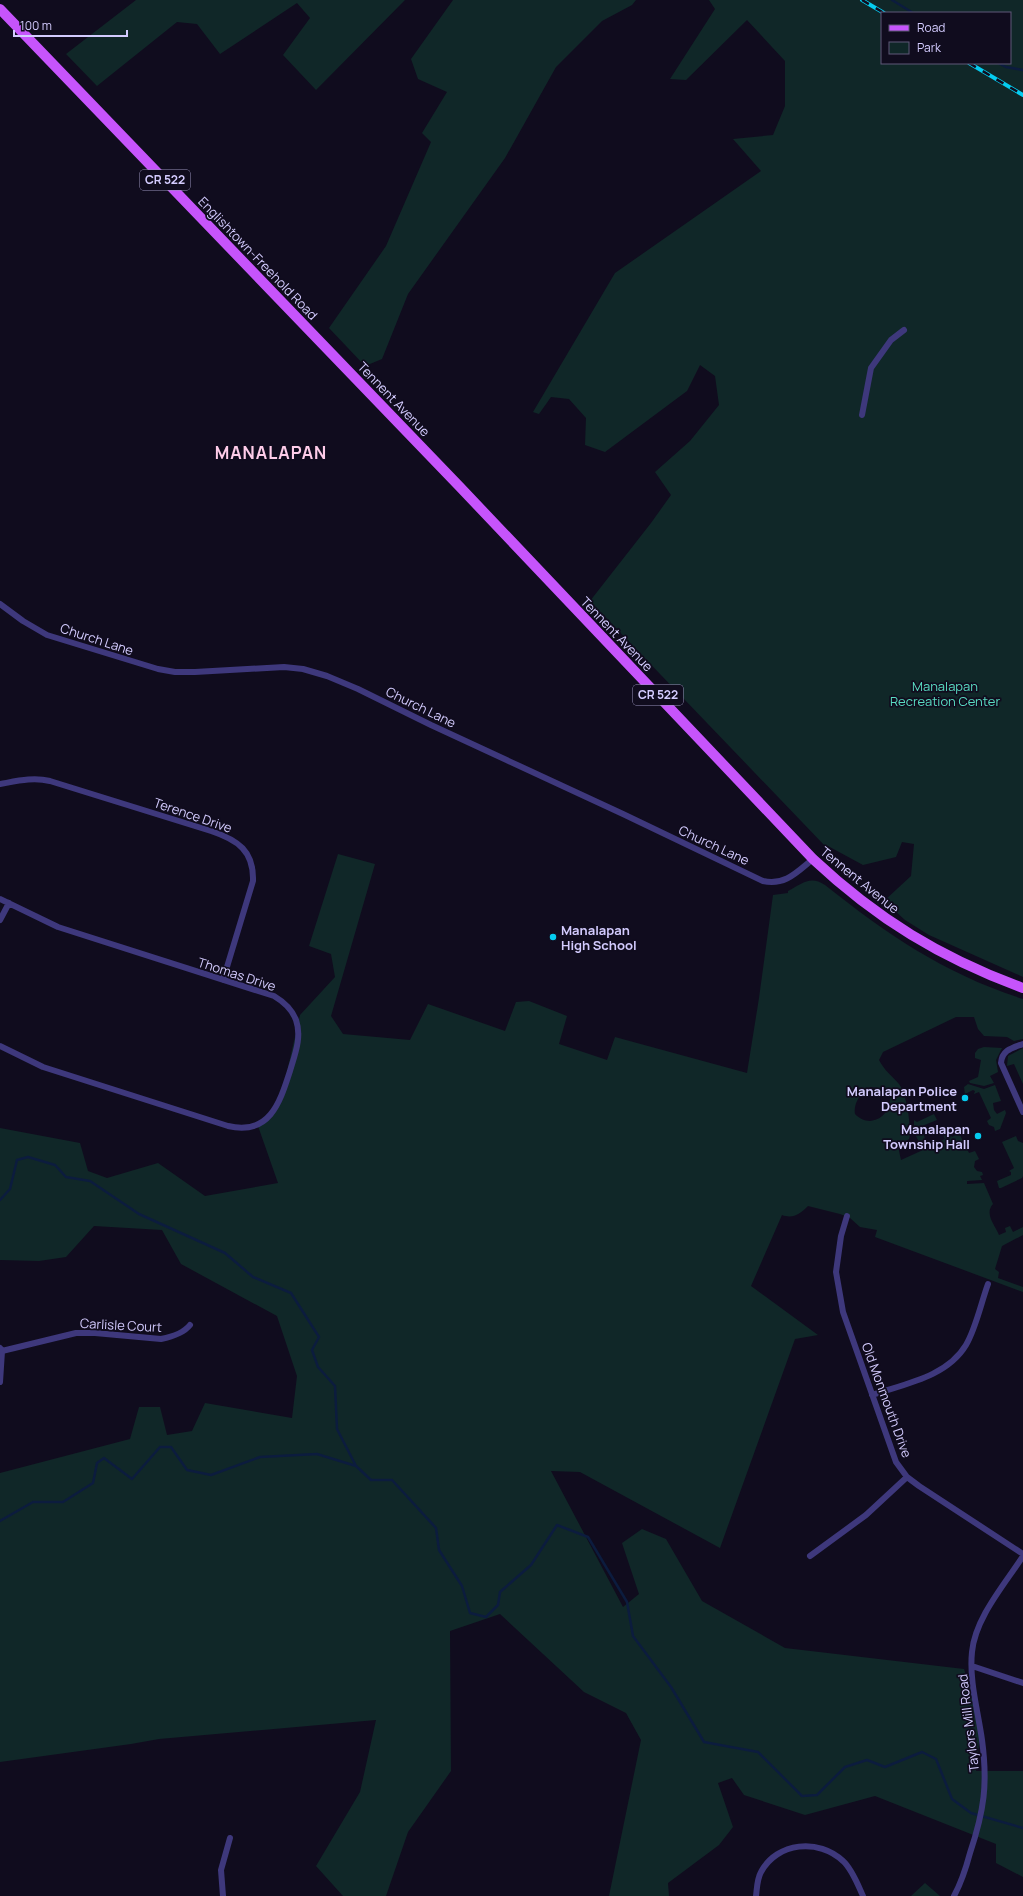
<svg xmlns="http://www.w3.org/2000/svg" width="1023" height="1896" viewBox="0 0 1023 1896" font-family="Manrope,sans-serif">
  <rect width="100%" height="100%" fill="#100c1e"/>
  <path fill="#102728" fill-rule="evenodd" d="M 136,0 L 405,0 L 316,90 L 283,55 L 310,18 L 297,3 L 220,54 L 197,24 L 177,22 L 97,86 L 66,54 Z
    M 453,0 L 636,0 L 632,5 L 602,21 L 556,67 L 505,158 L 408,294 L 382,359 L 365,366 L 329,328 L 386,246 L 431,142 L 422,133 L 447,92 L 418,79 L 411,59 Z
    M 709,0 L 1023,0 L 1023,977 L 929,935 L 905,920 L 884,901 L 911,876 L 914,844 L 902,842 L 896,857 L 863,865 L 828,846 L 825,846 L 590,601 L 651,523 L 671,495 L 655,472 L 690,441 L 719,405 L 715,376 L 700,365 L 687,391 L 605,452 L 585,445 L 586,418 L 569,399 L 551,397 L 539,414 L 533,412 L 615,273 L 761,171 L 733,139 L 773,135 L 785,106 L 785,61 L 747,20 L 686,80 L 670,79 L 715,9 ZM 882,13 L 1010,13 L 1010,63 L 882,63 Z
    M 338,854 L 375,864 L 331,1016 L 343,1034 L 410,1040 L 428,1004 L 505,1031 L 516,1002 L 529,1001 L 567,1016 L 559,1044 L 607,1060 L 615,1037 L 747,1073 L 759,998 L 773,895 L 788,893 L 788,891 C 802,884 810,875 825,885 C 888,935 945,974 1023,999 L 1023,1039 L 1014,1041 L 1007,1037 L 984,1036 L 978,1029 L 974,1017 L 956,1017 L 883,1052 L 879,1060 C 884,1070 892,1076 899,1084 C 907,1095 910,1121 910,1135 L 909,1139 L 900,1146 L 899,1151 L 901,1160 L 923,1150 L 914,1132 L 914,1120 L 917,1122 L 934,1114 L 937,1120 L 922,1126 L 926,1134 L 924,1135 L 925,1139 L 921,1141 L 924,1147 L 928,1147 L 945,1139 L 943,1135 L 949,1132 L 952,1137 L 959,1133 L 969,1153 L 975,1151 L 979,1159 L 975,1161 L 974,1167 L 977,1171 L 982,1172 L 983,1175 L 980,1176 L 982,1180 L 967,1181 L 967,1184 L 984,1183 L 993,1204 C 984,1214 995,1225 999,1235 L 1006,1232 L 1005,1228 L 1010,1226 L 1013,1232 L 1023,1227 L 1023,1235 L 1002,1246 L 995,1269 L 999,1272 L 998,1278 L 1023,1287 L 1023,1292 L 875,1237 L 877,1230 L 860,1227 L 850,1218 L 840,1214 L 808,1206 C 800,1214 793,1219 782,1215 L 751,1286 L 818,1335 L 795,1339 L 720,1548 L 580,1472 L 551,1471 L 623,1607 L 639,1594 L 622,1543 L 642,1529 L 666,1539 L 702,1601 L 785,1648 L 964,1669 L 981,1724 L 976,1771 L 1023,1771 L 1023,1877 L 996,1863 L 996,1844 L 875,1796 L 805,1815 L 744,1795 L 732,1778 L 718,1783 L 733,1827 L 719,1845 L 668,1883 L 669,1896 L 609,1896 L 641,1740 L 626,1713 L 584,1692 L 500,1614 L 450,1631 L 451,1771 L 408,1832 L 386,1896 L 343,1896 L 316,1866 L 360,1792 L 376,1720 L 159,1739 L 131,1744 L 0,1762 L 0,1473 L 130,1439 L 139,1407 L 160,1407 L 167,1435 L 192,1431 L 205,1403 L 292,1418 L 297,1376 L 277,1316 L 181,1264 L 162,1230 L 94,1226 L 66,1257 L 39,1261 L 0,1260 L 0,1128 L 80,1143 L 88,1171 L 107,1178 L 158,1163 L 205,1196 L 278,1183 L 258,1126 L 280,1102 L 300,1015 L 335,977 L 331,954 L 309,946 ZM 871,1087 L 884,1089 L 890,1094 C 893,1116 870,1130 855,1114 C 853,1104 861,1091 871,1087 Z
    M 984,1047 L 1002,1048 L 996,1060 L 998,1072 L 990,1076 L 994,1083 L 984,1086 L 970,1083 L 969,1081 L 978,1077 L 981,1060 L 975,1058 L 975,1053 L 978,1049 Z
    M 1023,1048 L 1023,1084 L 1014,1064 L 1007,1066 L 1008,1056 Z
    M 968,1084 L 984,1089 L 995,1085 L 1001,1101 L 993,1103 L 994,1110 L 997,1114 L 1005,1110 L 1006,1113 L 1000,1129 L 995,1131 L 994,1127 L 989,1125 L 987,1121 L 991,1118 L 979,1092 L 974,1094 L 975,1091 L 973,1090 L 965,1094 L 964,1087 Z
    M 1016,1136 L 1018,1141 L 1023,1143 L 1023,1176 L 1022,1178 L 1001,1188 L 999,1188 L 997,1181 L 1011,1175 L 1011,1172 L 1009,1171 L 1014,1168 L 1002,1142 Z
    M 925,1883 L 940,1896 L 911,1896 Z"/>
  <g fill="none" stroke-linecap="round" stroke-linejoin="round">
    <path stroke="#0c1c3e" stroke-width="2.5" d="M 892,0 L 913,13
      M 998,63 L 1006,67 L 1023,70
      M 0,1200 L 10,1189 L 17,1160 L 28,1157 L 55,1165 L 66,1177 L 90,1181 L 139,1214 L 225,1253 L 253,1277 L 291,1293 L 319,1337 L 312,1350 L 318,1367 L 335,1386 L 337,1429 L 356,1466 L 371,1480 L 392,1480 L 436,1528 L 439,1550 L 462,1586 L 470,1613 L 486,1617 L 498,1605 L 500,1592 L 531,1565 L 557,1525 L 588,1537 L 627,1602 L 633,1636 L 671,1687 L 704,1742 L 758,1752 L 802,1796 L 817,1795 L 845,1767 L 867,1760 L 885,1767 L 922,1752 L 936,1759 L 952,1799 L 971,1813 L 1023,1828
      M 0,1521 L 33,1502 L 63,1502 L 93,1483 L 97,1463 L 104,1458 L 132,1479 L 160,1447 L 171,1447 L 187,1470 L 211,1475 L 260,1457 L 317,1454 L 356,1466"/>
    <path stroke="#3e387c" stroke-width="6" d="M 862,415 L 871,368 L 891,340 L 904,330
      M 0,604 L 23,621 L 47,635 L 158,669 L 175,672 L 195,672 L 284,667 L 303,669 L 327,676 L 358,689 L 431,725 L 623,814 L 763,881 C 785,886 797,872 813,859
      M 0,784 C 17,781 33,777 50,781 L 211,831 C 238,840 254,851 253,881 L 223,980
      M 0,899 L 58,927 L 274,996 C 284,1002 292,1009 296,1020 C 302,1037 295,1054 290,1071 C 280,1102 270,1136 228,1126 L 43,1067 L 0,1046
      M 0,920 L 9,903
      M 1023,1044 C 1012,1048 1002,1050 1001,1063 L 1023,1112
      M 847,1216 L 841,1236 L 836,1272 L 843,1312 L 896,1462 L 907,1477 L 919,1486 L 1023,1554
      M 0,1348 L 2,1351 L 0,1382
      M 2,1351 L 76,1333 L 95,1333 L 161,1339 C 171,1337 183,1334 190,1325
      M 872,1395 C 904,1384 947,1377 966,1345 C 976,1328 981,1303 988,1284
      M 810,1556 L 866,1515 L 907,1477
      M 972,1666 L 1023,1683
      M 223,1896 L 221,1870 L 230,1838
      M 756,1896 C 757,1888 757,1879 761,1872 C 777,1842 819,1838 843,1861 C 852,1869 858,1885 863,1896
      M 954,1896 C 961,1883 966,1868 970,1853 C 984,1811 988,1784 982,1740 C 978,1711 969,1681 972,1652 C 975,1618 1005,1584 1023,1556"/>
    <path stroke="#c654fb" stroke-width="10" d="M 0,9 L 459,486 L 813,859 C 877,919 941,958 1023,988"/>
    <g stroke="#05ccf0" stroke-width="4">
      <path id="rail" d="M 862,0 L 884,13
        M 969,63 L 1023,95"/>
    </g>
    <use href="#rail" stroke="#100c1e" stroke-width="2.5" stroke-dasharray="8" stroke-linecap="butt"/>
  </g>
  <g fill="#05ccf0" stroke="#100c1e" stroke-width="1.5">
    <circle cx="553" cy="937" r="4"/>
    <circle cx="965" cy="1098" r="4"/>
    <circle cx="978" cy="1136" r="4"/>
  </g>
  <g text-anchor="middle" stroke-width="3.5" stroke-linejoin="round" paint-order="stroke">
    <g fill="#100c1e" stroke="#9892bb" stroke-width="1">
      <rect x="140" y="170" width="50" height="20" rx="3"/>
      <rect x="633" y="685" width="50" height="20" rx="3"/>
    </g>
    <g font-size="12" font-weight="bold" fill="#d3cbfe">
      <text x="165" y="184">CR 522</text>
      <text x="658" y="699">CR 522</text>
    </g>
    <g font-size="13" fill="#d3cbfe" stroke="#100c1e">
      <text transform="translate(258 258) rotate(46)" y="5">Englishtown-Freehold Road</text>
      <text transform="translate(394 399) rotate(46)" y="5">Tennent Avenue</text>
      <text transform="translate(617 634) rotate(46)" y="5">Tennent Avenue</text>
      <text transform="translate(97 639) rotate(18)" y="5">Church Lane</text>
      <text transform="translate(421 707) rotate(26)" y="5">Church Lane</text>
      <text transform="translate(193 815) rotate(19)" y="5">Terence Drive</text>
      <text transform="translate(714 845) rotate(25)" y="5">Church Lane</text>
      <text transform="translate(860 880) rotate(39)" y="5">Tennent Avenue</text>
      <text transform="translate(237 974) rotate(18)" y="5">Thomas Drive</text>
      <text transform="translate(121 1325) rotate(3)" y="5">Carlisle Court</text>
      <text transform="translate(887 1400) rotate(70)" y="5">Old Monmouth Drive</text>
      <text transform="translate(968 1723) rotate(-97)" y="5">Taylors Mill Road</text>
    </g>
    <g font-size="13" fill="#59dcc2" stroke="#100c1e">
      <text x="945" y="691">Manalapan<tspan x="945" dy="15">Recreation Center</tspan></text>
    </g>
    <g font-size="13" font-weight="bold" fill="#d3cbfe" stroke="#100c1e" text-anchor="end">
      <text x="561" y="935" text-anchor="start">Manalapan<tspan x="561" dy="15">High School</tspan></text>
      <text x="957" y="1096">Manalapan Police<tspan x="957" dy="15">Department</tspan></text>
      <text x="970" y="1134">Manalapan<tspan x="970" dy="15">Township Hall</tspan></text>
    </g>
    <g font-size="17" font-weight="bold" letter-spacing="1" fill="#fecce9" stroke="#100c1e">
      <text x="271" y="459">MANALAPAN</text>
    </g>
  </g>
  <rect x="881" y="12" width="130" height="52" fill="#100c1e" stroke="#5e5878"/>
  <rect x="889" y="25" width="20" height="6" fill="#c654fb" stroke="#5e5878"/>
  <text x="917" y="32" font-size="12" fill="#d3cbfe">Road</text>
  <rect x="889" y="42" width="20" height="12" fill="#102728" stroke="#5e5878"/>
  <text x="917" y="52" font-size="12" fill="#d3cbfe">Park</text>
  <path d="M14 30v6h113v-6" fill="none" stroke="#d3cbfe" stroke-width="2"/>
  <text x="20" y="30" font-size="12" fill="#d3cbfe" stroke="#100c1e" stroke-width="3" paint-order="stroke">100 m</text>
</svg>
